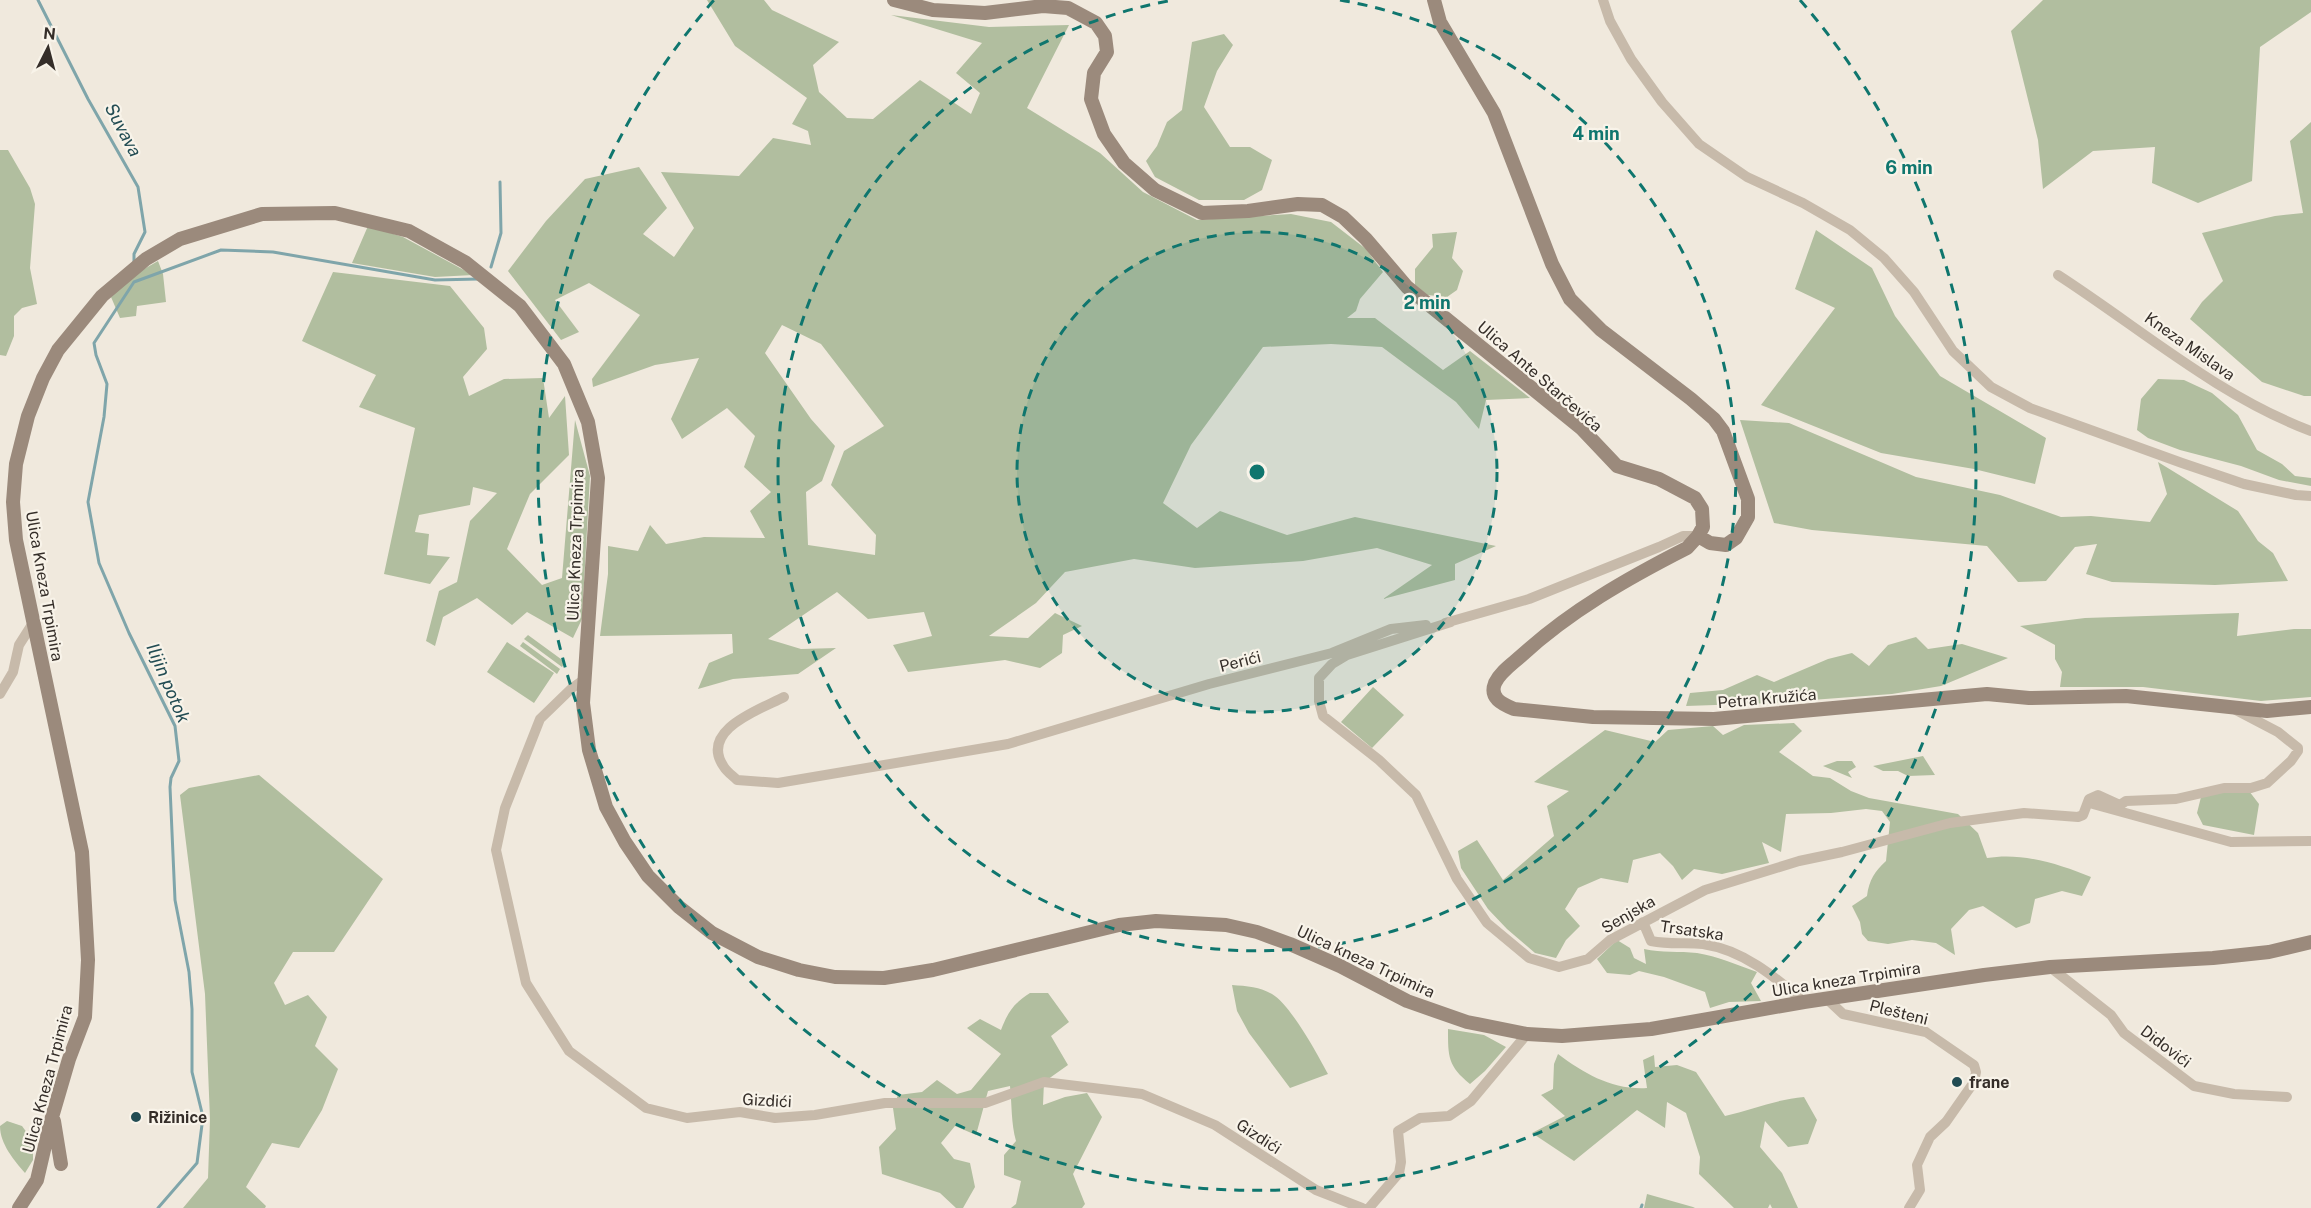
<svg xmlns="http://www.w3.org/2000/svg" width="2311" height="1208" viewBox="0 0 2311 1208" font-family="'Public Sans',sans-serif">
  <rect width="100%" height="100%" fill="#f0e9dd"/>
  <path fill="#b1be9f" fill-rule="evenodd" d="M 707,0 L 764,0 L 772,10 L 839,42 L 813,65 L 819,92 L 847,118 L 873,119 L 920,80 L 971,114 L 980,93 L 956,73 L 982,43 L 891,15 L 989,27 L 1069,25 L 1027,108 L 1100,153 L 1143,192 L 1197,220 L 1291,214 L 1331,222 L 1366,249 L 1383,272 L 1360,299 L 1356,311 L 1347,318 L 1375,318 L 1443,370 L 1470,351 L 1530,398 L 1486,400 L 1479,429 L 1456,402 L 1382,347 L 1331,344 L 1263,347 L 1191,445 L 1163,503 L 1197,528 L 1220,511 L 1287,535 L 1355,517 L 1496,546 L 1455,564 L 1455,580 L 1383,599 L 1432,565 L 1377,548 L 1303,561 L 1195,568 L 1134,559 L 1065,572 L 1036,603 L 989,636 L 1028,638 L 1055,613 L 1082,626 L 1063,635 L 1062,653 L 1040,668 L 1005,660 L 908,672 L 893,645 L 932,636 L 924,612 L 868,619 L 837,592 L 768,639 L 801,649 L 836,648 L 798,674 L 733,679 L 698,689 L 709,663 L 733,653 L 732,634 L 600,636 L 608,574 L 608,546 L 638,551 L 650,525 L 666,544 L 704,537 L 765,538 L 750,511 L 771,492 L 744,467 L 755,436 L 727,408 L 682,439 L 671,419 L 699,358 L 655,365 L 593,387 L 592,379 L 640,315 L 589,283 L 555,300 L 579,332 L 561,340 L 508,271 L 546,221 L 585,179 L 639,167 L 667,208 L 643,234 L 674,257 L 694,228 L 661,172 L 739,176 L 773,138 L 811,145 L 808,131 L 792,124 L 807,98 L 735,46 ZM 782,325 L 821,344 L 884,426 L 844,451 L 831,485 L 876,535 L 875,555 L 808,545 L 806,492 L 822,481 L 835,446 L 811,419 L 765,353 Z
    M 2043,0 L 2311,0 L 2311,12 L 2260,47 L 2252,181 L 2198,203 L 2152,183 L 2155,147 L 2093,151 L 2043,189 L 2038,140 L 2011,31 Z
    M 1224,34 L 1233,45 L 1217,71 L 1204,107 L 1230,147 L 1250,147 L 1272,160 L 1262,190 L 1244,200 L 1199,200 L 1155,177 L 1146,161 L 1157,146 L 1167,122 L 1182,110 L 1192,42 Z
    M 2311,122 L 2311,396 L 2304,396 L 2262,382 L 2190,319 L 2202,302 L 2223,281 L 2202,233 L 2275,216 L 2303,213 L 2290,141 Z
    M 0,150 L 8,150 L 30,188 L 35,204 L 30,268 L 37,304 L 22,308 L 14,316 L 14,336 L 6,356 L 0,355 Z
    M 368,226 L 403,237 L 473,275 L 435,277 L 352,263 Z
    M 1816,230 L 1872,268 L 1895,316 L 1940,376 L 2046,438 L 2035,484 L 1974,469 L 1881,453 L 1761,405 L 1835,308 L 1795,289 Z
    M 1457,232 L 1452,258 L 1463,271 L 1457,290 L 1447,297 L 1427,295 L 1415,285 L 1415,269 L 1433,247 L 1432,234 Z
    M 158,261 L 163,274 L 166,302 L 137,306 L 136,316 L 120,318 L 111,297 L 132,276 Z
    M 333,272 L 450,286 L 484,328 L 487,349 L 463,377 L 469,396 L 504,379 L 543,378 L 549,418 L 565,396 L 569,455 L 530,494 L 507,549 L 542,585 L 562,578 L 575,420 L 590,476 L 582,619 L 573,638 L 527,612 L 512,625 L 477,598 L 443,617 L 435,646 L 426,641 L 439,591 L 457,582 L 470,521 L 497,493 L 473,487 L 470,505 L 419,515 L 415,532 L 429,534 L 427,555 L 450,557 L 430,584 L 384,574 L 415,428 L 359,407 L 376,375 L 302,341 Z
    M 2158,379 L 2184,380 L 2212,393 L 2238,415 L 2257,450 L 2282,464 L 2295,476 L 2311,478 L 2311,486 L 2279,480 L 2241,466 L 2180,450 L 2148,438 L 2137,430 L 2141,399 Z
    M 1740,420 L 1789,423 L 1916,477 L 2000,495 L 2061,517 L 2091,516 L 2150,522 L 2167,494 L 2158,462 L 2238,511 L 2258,541 L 2273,553 L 2288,581 L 2215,585 L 2112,582 L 2086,574 L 2097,544 L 2075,547 L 2046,581 L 2018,582 L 1987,546 L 1812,530 L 1774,523 Z
    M 2239,613 L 2237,636 L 2294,629 L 2311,629 L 2311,697 L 2261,701 L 2143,687 L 2060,687 L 2062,672 L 2055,659 L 2055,645 L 2020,626 L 2085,618 Z
    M 528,635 L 565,662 L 562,667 L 524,639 Z
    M 1916,637 L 1928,649 L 1962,644 L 2008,658 L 1941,686 L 1892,694 L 1772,703 L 1686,706 L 1690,693 L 1723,690 L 1757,675 L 1774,682 L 1828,659 L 1852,653 L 1869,666 L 1888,645 Z
    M 507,642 L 554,673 L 534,703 L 487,672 Z
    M 523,642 L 560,669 L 557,674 L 520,646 Z
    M 1373,687 L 1404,715 L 1372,748 L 1341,722 Z
    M 1794,723 L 1802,731 L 1779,752 L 1813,776 L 1830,778 L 1851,791 L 1869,798 L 1958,814 L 1978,833 L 1987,858 C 2022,852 2059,864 2091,877 L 2082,896 L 2062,891 L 2035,899 L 2030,923 L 2016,928 L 1983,906 L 1969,910 L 1951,929 L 1955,955 L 1936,943 L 1912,940 L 1888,944 L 1868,941 L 1862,934 L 1860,922 L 1852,906 L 1867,896 C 1869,880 1875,871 1886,861 L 1890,822 L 1882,811 L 1866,809 L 1831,813 L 1786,814 L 1781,852 L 1762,842 L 1769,863 L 1722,874 L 1694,869 L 1682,880 L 1673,866 L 1660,853 L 1633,860 L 1628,883 L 1601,878 L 1578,888 L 1565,909 L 1580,926 L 1566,940 L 1556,958 L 1535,953 L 1507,929 L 1488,909 L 1461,868 L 1458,851 L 1477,840 L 1503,880 L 1554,836 L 1547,806 L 1569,791 L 1534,782 L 1605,730 L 1655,742 L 1668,730 L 1713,726 L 1723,735 L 1744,725 Z
    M 1923,756 L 1935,775 L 1908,776 L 1898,771 L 1883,771 L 1873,766 Z
    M 1837,761 L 1852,761 L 1856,767 L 1848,772 L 1852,778 L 1823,766 Z
    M 259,775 L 383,879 L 334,952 L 293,952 L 274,983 L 285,1005 L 308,995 L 327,1017 L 315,1046 L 338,1069 L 322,1110 L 299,1148 L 272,1143 L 246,1187 L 266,1206 L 265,1208 L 183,1208 L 208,1178 L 210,1119 L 205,994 L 180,795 L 189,788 Z
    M 2249,791 L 2259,804 L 2254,835 L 2203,825 L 2197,813 L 2201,797 L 2216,792 Z
    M 1617,940 L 1630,948 L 1634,958 L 1646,964 L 1644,949 C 1662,953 1679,951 1697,953 C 1717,956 1737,965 1757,972 L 1751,983 L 1761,1001 L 1729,1002 L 1710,1008 L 1705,992 L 1664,977 L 1639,971 L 1630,975 L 1607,973 L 1597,959 Z
    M 1232,985 C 1247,986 1260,987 1272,994 C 1290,1004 1318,1055 1328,1074 L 1290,1088 L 1249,1033 L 1237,1011 Z
    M 1030,993 L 1048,993 L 1069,1022 L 1051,1036 L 1068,1065 L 1044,1082 L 1043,1105 L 1065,1097 L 1087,1093 L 1102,1117 L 1073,1174 L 1085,1204 L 1082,1208 L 1011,1208 L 1016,1204 L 1021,1181 L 1004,1175 L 1004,1155 L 1016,1141 C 1011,1123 1012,1105 1010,1086 L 988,1091 L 976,1135 L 955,1126 L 941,1143 L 954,1159 L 970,1163 L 975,1187 L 963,1208 L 956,1208 L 940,1193 L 882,1174 L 879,1147 L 896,1129 L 893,1108 L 898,1095 L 922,1092 L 937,1080 L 957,1094 L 971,1090 L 1001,1054 L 967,1028 L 980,1019 L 1001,1030 C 1008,1012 1013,1004 1030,993 Z
    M 1448,1029 L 1484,1035 L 1506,1047 L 1485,1071 L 1470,1084 C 1448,1066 1448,1057 1448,1029 Z
    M 1558,1054 C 1585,1074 1612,1090 1647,1088 L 1643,1060 L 1654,1055 L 1655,1067 L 1677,1065 L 1696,1072 L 1725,1116 C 1752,1110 1777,1099 1804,1097 L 1817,1120 L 1808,1144 L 1788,1147 L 1765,1121 L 1760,1147 L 1782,1173 L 1798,1208 L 1772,1208 L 1770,1204 L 1768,1208 L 1734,1208 L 1699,1174 L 1700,1157 L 1686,1113 L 1667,1102 L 1665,1128 L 1637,1110 L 1574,1161 L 1532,1133 L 1565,1116 L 1541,1095 L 1553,1089 L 1554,1064 Z
    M 7,1121 L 22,1126 L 33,1141 L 33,1160 L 25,1173 C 14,1160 0,1144 0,1126 Z
    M 1647,1194 L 1693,1207 L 1695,1208 L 1644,1208 Z"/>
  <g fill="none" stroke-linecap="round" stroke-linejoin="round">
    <path stroke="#7fa5aa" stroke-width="3" d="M 38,0 L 88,99 L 138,187 L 145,232 L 134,254 L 134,262
      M 491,267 L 501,233 L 500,182
      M 134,282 L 94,343 L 96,355 L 107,384 L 104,417 L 88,502 L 99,563 L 129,633 L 175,726 L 179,761 L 171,778 L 170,787 L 175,900 L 189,972 L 192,1009 L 192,1072 L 203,1117 L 197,1163 L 158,1208
      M 134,282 L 221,250 L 273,252 L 435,280 L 478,279
      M 1641,1208 L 1642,1205"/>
    <path stroke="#c7baaa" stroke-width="10" d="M 1603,0 L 1610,21 L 1631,59 L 1662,102 L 1699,144 L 1747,177 L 1803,203 L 1850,230 L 1884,258 L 1914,292 L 1953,351 L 1991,387 L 2030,408 L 2182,463 L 2244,484 L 2296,495 L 2311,496
      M 2058,275 C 2140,328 2218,396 2311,431
      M 1451,622 L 1347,655 L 1332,664 L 1319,678 L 1319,701 L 1323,716 L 1379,760 L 1416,795 L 1457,879 L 1487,923 L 1529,958 L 1559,967 L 1588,959 L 1610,940 L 1705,890 L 1799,861 L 1842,852 L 1950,823 L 2024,813 L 2078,817 L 2083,815 L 2089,799 L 2098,795 L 2120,805
      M 1445,623 L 1529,599 L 1659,547 L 1683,536 L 1698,536
      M 582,681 L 572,688 L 540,719 L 505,808 L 496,850 L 526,983 L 569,1051 L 646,1108 L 687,1118 L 740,1112 L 775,1118 L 815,1115 L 885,1103 L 985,1103 L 1044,1082 L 1142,1094 L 1215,1125 L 1316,1190 L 1362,1208
      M 0,694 L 13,672 L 19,645 L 33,623
      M 784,697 C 761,709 698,730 724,767 C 727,772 733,776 737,780 L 778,783 L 1008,744 L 1209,684 L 1332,653 L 1391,629 L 1426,625
      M 2093,804 L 2231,842 L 2311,841
      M 2119,811 L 2120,805 L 2126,801 L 2176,799 L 2224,788 L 2251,788 L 2267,783 L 2291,761 L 2298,751 L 2298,748 L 2278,732 L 2236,710
      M 1643,922 L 1651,941 C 1671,945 1685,942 1703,944 C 1743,950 1774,976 1804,1002
      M 2050,967 L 2111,1015 L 2124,1033 L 2194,1086 L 2234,1094 L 2287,1097
      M 1827,999 L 1843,1014 L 1926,1032 L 1974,1065 L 1976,1072 L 1974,1082 L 1946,1122 L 1930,1137 L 1917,1165 L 1920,1190 L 1909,1208
      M 1369,1208 L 1399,1173 L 1401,1162 L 1398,1131 L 1420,1118 L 1449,1116 L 1471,1101 L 1527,1034"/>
    <path stroke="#9b8a7c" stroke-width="14" d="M 894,0 L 933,10 L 985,13 L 1043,6 L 1068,8 L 1096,23 L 1105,36 L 1107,52 L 1094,73 L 1091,99 L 1104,134 L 1124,163 L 1155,190 L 1202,213 L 1248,211 L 1298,204 L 1322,205 L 1343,217 L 1366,239 L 1407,287 L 1581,428 L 1617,466 L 1659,479 L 1695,498 L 1702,509 L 1703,527 L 1698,536 L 1687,548 C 1628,578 1570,611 1521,656 C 1512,664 1500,672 1495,683 C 1489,698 1502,704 1514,709 L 1593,717 L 1714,719 L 1987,694 L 2029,698 L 2126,696 L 2267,711 L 2311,707
      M 1434,0 L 1440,22 L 1494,113 L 1552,264 L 1570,299 L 1601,330 L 1691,399 L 1714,419 L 1723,431 L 1748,499 L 1748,517 L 1736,538 L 1726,545 L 1710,543 L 1698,536
      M 54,1121 L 61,1164
      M 19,1208 L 37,1180 L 50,1124 L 69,1059 L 85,1017 L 88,960 L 82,852 L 16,540 L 13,502 L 16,464 L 28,416 L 43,378 L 58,350 L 102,296 L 146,259 L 180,239 L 262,214 L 335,213 L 409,231 L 465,262 L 520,306 L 564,364 L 588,422 L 598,478 L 583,703 L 589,750 L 606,807 L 625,842 L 648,876 L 679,907 L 712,933 L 758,957 L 799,970 L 835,977 L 884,978 L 933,970 L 1119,925 L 1156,921 L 1226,925 L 1257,932 L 1290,944 L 1340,966 L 1407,1001 L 1467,1022 L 1527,1034 L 1562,1036 L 1651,1029 L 1804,1002 L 1984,975 L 2050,967 L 2213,958 L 2269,952 L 2311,942"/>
  </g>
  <circle cx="1257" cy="472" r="240" fill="#0f766e" fill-opacity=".12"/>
  <g fill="none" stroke="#0f766e" stroke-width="3" stroke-dasharray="10 8">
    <circle cx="1257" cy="472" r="240"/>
    <path d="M1340 0A479 479 0 1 1 1174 0"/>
    <path d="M1800 0A719 719 0 1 1 714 0"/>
  </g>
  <g fill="#224c53" stroke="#f8f3e9" stroke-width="2">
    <circle cx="1957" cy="1082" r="6"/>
    <circle cx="136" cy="1117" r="6"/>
  </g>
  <g text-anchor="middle" stroke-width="4.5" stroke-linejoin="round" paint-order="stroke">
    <g font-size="16" fill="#352e29" stroke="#f8f3e9">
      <text transform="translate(2190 346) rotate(35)" y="6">Kneza Mislava</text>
      <text transform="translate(1540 376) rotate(41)" y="6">Ulica Ante Starčevića</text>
      <text transform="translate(575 545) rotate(-88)" y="6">Ulica Kneza Trpimira</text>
      <text transform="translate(45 586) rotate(80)" y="6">Ulica Kneza Trpimira</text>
      <text transform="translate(1240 661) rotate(-14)" y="6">Perići</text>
      <text transform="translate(1767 698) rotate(-5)" y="6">Petra Kružića</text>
      <text transform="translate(1628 914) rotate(-30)" y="6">Senjska</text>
      <text transform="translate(1692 930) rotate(8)" y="6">Trsatska</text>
      <text transform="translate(1366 961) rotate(25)" y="6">Ulica kneza Trpimira</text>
      <text transform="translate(1846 979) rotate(-9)" y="6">Ulica kneza Trpimira</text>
      <text transform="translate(1899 1012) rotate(14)" y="6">Plešteni</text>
      <text transform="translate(2166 1046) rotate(37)" y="6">Didovići</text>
      <text transform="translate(47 1079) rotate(-75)" y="6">Ulica Kneza Trpimira</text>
      <text transform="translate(767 1100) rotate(3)" y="6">Gizdići</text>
      <text transform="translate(1259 1136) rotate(33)" y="6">Gizdići</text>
    </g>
    <g font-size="16" font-weight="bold" fill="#352e29" stroke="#f8f3e9" text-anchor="start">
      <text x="1969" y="1088">frane</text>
      <text x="148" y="1123">Rižinice</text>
    </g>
    <g font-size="18" font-style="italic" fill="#224c53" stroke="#f8f3e9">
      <text transform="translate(123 130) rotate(62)" y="6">Suvava</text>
      <text transform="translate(168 683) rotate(67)" y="6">Ilijin potok</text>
    </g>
  </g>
  <circle cx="1257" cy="472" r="9" fill="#0f766e" stroke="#f8f3e9" stroke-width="3"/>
  <g font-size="18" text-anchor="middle" font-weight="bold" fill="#0f766e" stroke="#f8f3e9" stroke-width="4.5" stroke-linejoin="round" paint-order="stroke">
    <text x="1596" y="140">4 min</text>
    <text x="1909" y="174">6 min</text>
    <text x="1427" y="309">2 min</text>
  </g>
  <g transform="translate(48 48) rotate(6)" stroke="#f8f3e9" stroke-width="4.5" paint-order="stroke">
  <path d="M0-4.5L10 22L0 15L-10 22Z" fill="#352e29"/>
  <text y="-9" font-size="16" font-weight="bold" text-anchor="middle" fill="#352e29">N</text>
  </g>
</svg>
